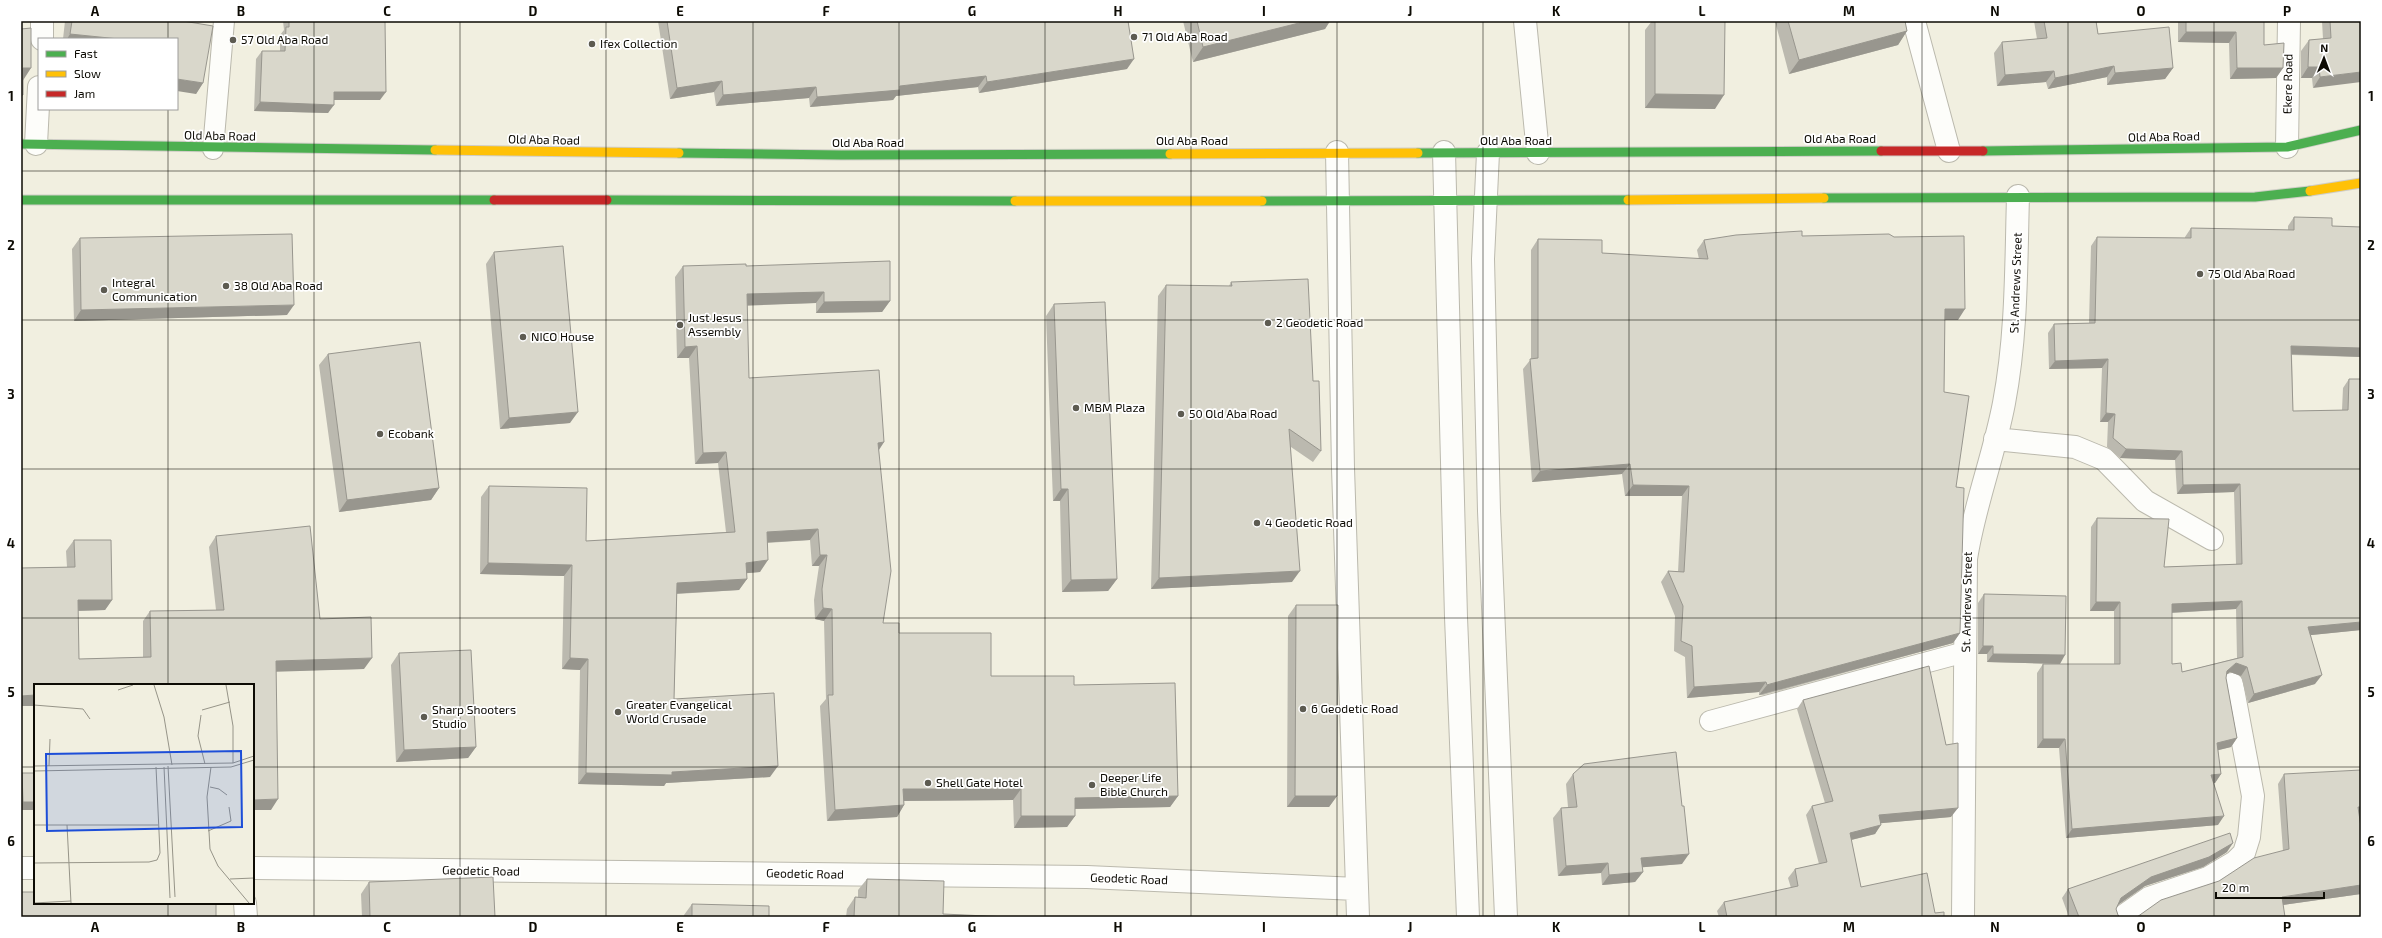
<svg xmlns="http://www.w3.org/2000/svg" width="2382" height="938" viewBox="0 0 2382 938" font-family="'Exo 2',sans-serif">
  <rect width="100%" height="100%" fill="#f1efe0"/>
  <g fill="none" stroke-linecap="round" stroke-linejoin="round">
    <g stroke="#bbb9ad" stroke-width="22">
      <path id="lane" d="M 213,149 L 224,21
        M 1710,721 L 1965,652"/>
    </g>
    <g stroke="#bbb9ad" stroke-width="24">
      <path id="street" d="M 1525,21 L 1538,153
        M 1914,21 L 1949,151
        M 42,39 L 42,21
        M 36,144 L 39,87
        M 2287,147 L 2289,21
        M 1337,152 L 1343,468 L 1358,917
        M 1444,152 L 1456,617 L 1468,917
        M 1488,153 L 1483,259 L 1489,511 L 1506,917
        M 1995,439 L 2075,447 L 2104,459 L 2145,501 L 2212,539
        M 21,868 L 35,868
        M 253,868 L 1087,877 L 1357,889
        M 245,903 L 246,917
        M 1963,917 L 1966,559 C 1974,506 1994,456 2004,403 C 2017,334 2016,266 2018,196
        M 2122,917 L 2149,898 L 2208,878 L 2235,862 L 2244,853 L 2249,837 L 2253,796 L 2232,684"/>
    </g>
    <g stroke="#cfcdc6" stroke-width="11">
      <path id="fast" d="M 21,144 L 435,150
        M 1983,151 L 2287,147 L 2361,130
        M 679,153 L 841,155 L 1170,154
        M 1418,153 L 1881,151
        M 1824,198 L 2255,197 L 2310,191
        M 21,200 L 494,200
        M 607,200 L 1015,201
        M 1262,201 L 1628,200"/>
    </g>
    <g stroke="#cfcdc6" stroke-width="11">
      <path id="slow" d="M 435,150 L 679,153
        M 1170,154 L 1418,153
        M 2310,191 L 2361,183
        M 1628,200 L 1824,198
        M 1015,201 L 1262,201"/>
    </g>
    <g stroke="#cfcdc6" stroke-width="11">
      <path id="jam" d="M 1881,151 L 1983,151
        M 494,200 L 607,200"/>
    </g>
    <use href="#lane" stroke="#fdfdfa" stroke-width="20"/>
    <use href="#street" stroke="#fdfdfa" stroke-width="22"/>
    <use href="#fast" stroke="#4caf50" stroke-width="9"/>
    <use href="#slow" stroke="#ffc107" stroke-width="9"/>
    <use href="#jam" stroke="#c62828" stroke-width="9"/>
  </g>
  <path fill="#bbb9af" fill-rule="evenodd" d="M 65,21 L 183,21 L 203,83 L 196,94 L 177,39 L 63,39 Z
    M 283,21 L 385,21 L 380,100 L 334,100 L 328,113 L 254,111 L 256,59 L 262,51 L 280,51 L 280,35 L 284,30 Z
    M 658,21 L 1128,21 L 1127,69 L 979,93 L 978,87 L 896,96 L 893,100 L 810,107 L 809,98 L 716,106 L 714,92 L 670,99 Z
    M 1183,21 L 1330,21 L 1325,29 L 1193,62 Z
    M 1652,21 L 1725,21 L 1715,109 L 1645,108 L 1645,30 Z
    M 1775,21 L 1905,21 L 1907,31 L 1898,45 L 1789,74 Z
    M 2034,21 L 2096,21 L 2098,34 L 2173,68 L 2165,79 L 2107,85 L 2107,77 L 2048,89 L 2046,82 L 1997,86 L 1994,53 L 2002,42 L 2037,39 Z
    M 2178,21 L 2264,21 L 2264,45 L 2283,68 L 2276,78 L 2230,79 L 2229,43 L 2178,42 Z
    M 2322,21 L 2361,21 L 2313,88 L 2312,78 L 2301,78 L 2301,51 L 2309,40 L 2323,39 Z
    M 2294,217 L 2332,226 L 2361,227 L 2361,357 L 2292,355 L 2293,411 L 2342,410 L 2343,388 L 2349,379 L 2361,379 L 2361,630 L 2311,635 L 2315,684 L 2248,703 L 2241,676 L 2230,672 L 2226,675 L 2226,678 L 2237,738 L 2231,747 L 2218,750 L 2221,774 L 2215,783 L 2213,783 L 2218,825 L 2066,838 L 2059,748 L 2037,748 L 2037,673 L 2043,664 L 2114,664 L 2114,611 L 2090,611 L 2091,527 L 2097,518 L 2164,567 L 2236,564 L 2234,492 L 2177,494 L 2175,460 L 2120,458 L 2107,447 L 2108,422 L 2100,422 L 2102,368 L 2049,369 L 2048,333 L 2054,324 L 2089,323 L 2091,246 L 2097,237 L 2185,238 L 2185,237 L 2191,228 L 2288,230 L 2288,226 ZM 2236,609 L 2237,658 L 2182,672 L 2172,664 L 2172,613 Z
    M 1802,236 L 1958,320 L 1945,320 L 1944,392 L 1956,487 L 1960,633 L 1953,643 L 1763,695 L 1759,695 L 1759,692 L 1687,698 L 1685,657 L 1674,651 L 1675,616 L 1661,582 L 1668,571 L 1678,572 L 1682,496 L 1625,496 L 1622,474 L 1532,482 L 1523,369 L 1531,359 L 1531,250 L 1538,239 L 1602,253 L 1699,259 L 1697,250 L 1704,240 Z
    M 80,238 L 287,315 L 74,321 L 72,249 Z
    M 494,252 L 570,423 L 500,429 L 486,264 Z
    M 683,266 L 746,266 L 890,301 L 882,312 L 816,313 L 816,303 L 747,305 L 749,378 L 884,442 L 879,450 L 883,623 L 899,633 L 991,676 L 1074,685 L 1178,796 L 1170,807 L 1075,809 L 1075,816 L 1067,827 L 1014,828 L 1013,800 L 904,801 L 904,805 L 897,817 L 827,821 L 820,706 L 826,699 L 824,621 L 815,619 L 814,600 L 819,566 L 812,566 L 810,540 L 767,543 L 760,572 L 747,573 L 747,579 L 739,590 L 677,594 L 674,699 L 770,777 L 666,783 L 664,786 L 578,784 L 580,670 L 562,669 L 564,576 L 480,574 L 481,497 L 489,486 L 586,541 L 726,532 L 718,463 L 695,464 L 689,358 L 677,358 L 675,277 Z
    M 1231,282 L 1313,381 L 1321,451 L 1313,462 L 1291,447 L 1292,582 L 1151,589 L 1158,296 L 1166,285 L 1229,286 Z
    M 1054,304 L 1117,579 L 1108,591 L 1062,592 L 1060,501 L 1053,501 L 1046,316 Z
    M 328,354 L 439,488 L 431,500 L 339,512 L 319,365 Z
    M 216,536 L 320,619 L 364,669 L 276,671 L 271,810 L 253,685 L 35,685 L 35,706 L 21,706 L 21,568 L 67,567 L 66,551 L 74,540 L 112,600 L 105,610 L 78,611 L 79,659 L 143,657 L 143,621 L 150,611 L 216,610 L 209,547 Z
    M 1984,594 L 2060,664 L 1987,662 L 1987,654 L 1978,654 L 1978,603 Z
    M 1296,605 L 1337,796 L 1329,807 L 1287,807 L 1288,616 Z
    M 399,653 L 476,747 L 468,758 L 396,762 L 391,665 Z
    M 1803,700 L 1951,817 L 1881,823 L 1875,834 L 1851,840 L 1861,887 L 1935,913 L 1944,917 L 1719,917 L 1717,911 L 1724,902 L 1791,888 L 1788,878 L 1795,869 L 1819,864 L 1806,815 L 1812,806 L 1825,803 L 1797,709 Z
    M 22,773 L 35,773 L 21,810 L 21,775 Z
    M 1573,774 L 1682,864 L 1642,867 L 1643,872 L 1635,882 L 1602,885 L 1601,873 L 1558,876 L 1553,818 L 1561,808 L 1568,807 L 1566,784 Z
    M 2284,774 L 2359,816 L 2361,827 L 2361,894 L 2283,905 L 2219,881 L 2283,851 L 2278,784 Z
    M 2227,852 L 2203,867 L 2145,886 L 2118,905 L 2116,909 L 2118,915 L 2120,917 L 2069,917 L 2062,898 L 2068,889 Z
    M 867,879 L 943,914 L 1008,917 L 846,917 L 847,909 L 855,897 L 858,897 L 858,890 Z
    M 369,882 L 495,917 L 362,917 L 361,894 Z
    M 692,904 L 769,917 L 684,917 L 684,915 Z"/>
  <path fill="#98968e" d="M 573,21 L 583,21 L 573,22 Z
    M 1307,21 L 1330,21 L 1325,29 L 1193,62 L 1203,47 Z
    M 1907,31 L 1898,45 L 1789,74 L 1799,60 Z
    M 2186,32 L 2236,32 L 2229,43 L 2178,42 Z
    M 70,34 L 119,39 L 67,39 Z
    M 1134,59 L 1127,69 L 979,93 L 987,82 Z
    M 2114,66 L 2107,77 L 2048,89 L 2055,78 Z
    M 2308,67 L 2319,67 L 2312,78 L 2301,78 Z
    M 23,68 L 31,68 L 22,82 Z
    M 2173,68 L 2165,79 L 2107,85 L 2115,73 Z
    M 2237,68 L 2283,68 L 2276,78 L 2230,79 Z
    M 2054,71 L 2046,82 L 1997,86 L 2005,75 Z
    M 2361,72 L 2361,82 L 2313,88 L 2320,77 Z
    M 986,76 L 978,87 L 896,96 L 893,100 L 810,107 L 817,97 L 900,86 Z
    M 177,79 L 203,83 L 196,94 L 177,91 Z
    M 722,81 L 714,92 L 670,99 L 677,88 Z
    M 816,87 L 809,98 L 716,106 L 723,95 Z
    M 334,92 L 386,92 L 380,100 L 328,100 Z
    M 1655,94 L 1724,95 L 1715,109 L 1645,108 Z
    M 260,102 L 334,105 L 328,113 L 254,111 Z
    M 824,292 L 816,303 L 739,306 L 747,294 Z
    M 890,301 L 882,312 L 816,313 L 824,302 Z
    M 294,305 L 287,315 L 74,321 L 81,310 Z
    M 1945,309 L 1965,309 L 1958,320 L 1938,320 Z
    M 697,346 L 689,358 L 677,358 L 685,347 Z
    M 2291,346 L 2361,348 L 2361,357 L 2285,354 Z
    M 2108,359 L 2102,368 L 2049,369 L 2055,361 Z
    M 578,412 L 570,423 L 500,429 L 509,418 Z
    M 2106,413 L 2115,414 L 2108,422 L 2100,422 Z
    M 884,442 L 876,454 L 878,443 Z
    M 2126,449 L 2182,451 L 2175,460 L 2120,458 Z
    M 726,452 L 718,463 L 695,464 L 703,453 Z
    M 1630,464 L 1622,474 L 1532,482 L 1540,471 Z
    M 2240,484 L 2234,492 L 2177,494 L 2183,485 Z
    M 1633,485 L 1689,486 L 1682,496 L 1625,496 Z
    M 439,488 L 431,500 L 339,512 L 347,500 Z
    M 1061,489 L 1068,489 L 1060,501 L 1053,501 Z
    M 818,529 L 810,540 L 759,543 L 767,532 Z
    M 820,555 L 827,555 L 819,566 L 812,566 Z
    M 768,560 L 760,572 L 738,574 L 746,563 Z
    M 488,563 L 572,565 L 564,576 L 480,574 Z
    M 1300,571 L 1292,582 L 1151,589 L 1159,578 Z
    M 747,579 L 739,590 L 669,594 L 677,583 Z
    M 1117,579 L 1108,591 L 1062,592 L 1071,580 Z
    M 78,600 L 112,600 L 105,610 L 71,611 Z
    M 2242,601 L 2236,609 L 2165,613 L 2172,604 Z
    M 2096,602 L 2120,602 L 2114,611 L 2090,611 Z
    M 823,608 L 832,609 L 824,621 L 815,619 Z
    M 2361,622 L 2361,630 L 2302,636 L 2308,627 Z
    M 1960,633 L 1953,643 L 1759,695 L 1767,685 Z
    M 1983,646 L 1993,646 L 1987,654 L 1978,654 Z
    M 1993,654 L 2065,655 L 2060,664 L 1987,662 Z
    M 372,658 L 364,669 L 268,672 L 276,661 Z
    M 570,658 L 588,659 L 580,670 L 562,669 Z
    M 2236,663 L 2247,667 L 2241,676 L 2230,672 L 2220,680 L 2227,671 Z
    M 2322,675 L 2315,684 L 2248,703 L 2254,694 Z
    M 1766,682 L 1759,692 L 1687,698 L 1694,687 Z
    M 35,695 L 35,706 L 21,706 L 21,696 Z
    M 2237,738 L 2231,747 L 2211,752 L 2217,743 Z
    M 2043,739 L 2065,739 L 2059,748 L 2037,748 Z
    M 476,747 L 468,758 L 396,762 L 404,750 Z
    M 778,766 L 770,777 L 666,783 L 664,786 L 578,784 L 586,773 L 672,772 Z
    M 2221,774 L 2215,783 L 2205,784 L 2211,775 Z
    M 903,789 L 1021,789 L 1013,800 L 896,801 Z
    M 1178,796 L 1170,807 L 1067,809 L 1075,798 Z
    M 1295,796 L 1337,796 L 1329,807 L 1287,807 Z
    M 278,799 L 271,810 L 253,810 L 253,800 Z
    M 23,802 L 35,802 L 35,810 L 21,810 L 21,805 Z
    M 904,805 L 897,817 L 827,821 L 835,810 Z
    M 2358,807 L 2361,807 L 2361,816 L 2352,816 Z
    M 1958,808 L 1951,817 L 1872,824 L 1879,815 Z
    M 1021,816 L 1075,816 L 1067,827 L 1014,828 Z
    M 2224,816 L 2218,825 L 2066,838 L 2072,829 Z
    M 1881,825 L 1875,834 L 1843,842 L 1850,833 Z
    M 2233,843 L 2227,852 L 2203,867 L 2145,886 L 2115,907 L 2121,898 L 2151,877 Z
    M 1689,854 L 1682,864 L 1634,868 L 1641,858 Z
    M 1608,863 L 1601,873 L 1558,876 L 1566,866 Z
    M 1643,872 L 1635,882 L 1602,885 L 1609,875 Z
    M 2361,885 L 2361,894 L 2276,906 L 2282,897 Z"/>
  <path fill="#d9d7cb" stroke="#98968e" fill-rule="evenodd" d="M 72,21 L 183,21 L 213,26 L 203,83 L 177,79 L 177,39 L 119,39 L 70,34 Z
    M 289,21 L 385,21 L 386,92 L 334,92 L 334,105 L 260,102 L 262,51 L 285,51 L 286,27 L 289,27 Z
    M 667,21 L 1128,21 L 1134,59 L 987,82 L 986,76 L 900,86 L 900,90 L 817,97 L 816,87 L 723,95 L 722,81 L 677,88 Z
    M 1197,21 L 1307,21 L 1203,47 Z
    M 1655,21 L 1725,21 L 1724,95 L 1655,94 Z
    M 1788,21 L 1905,21 L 1907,31 L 1799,60 Z
    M 2044,21 L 2096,21 L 2098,34 L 2169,27 L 2173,68 L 2115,73 L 2114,66 L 2055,78 L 2054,71 L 2005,75 L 2002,42 L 2047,38 Z
    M 2186,21 L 2264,21 L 2264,45 L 2284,43 L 2283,68 L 2237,68 L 2236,32 L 2186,32 Z
    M 2330,21 L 2361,21 L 2361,72 L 2320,77 L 2319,67 L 2308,67 L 2309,40 L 2331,38 Z
    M 31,28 L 31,68 L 23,68 L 23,95 L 21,95 L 21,29 Z
    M 2294,217 L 2332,218 L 2332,226 L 2361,227 L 2361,348 L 2291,346 L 2293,411 L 2348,410 L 2349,379 L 2361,379 L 2361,622 L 2308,627 L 2322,675 L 2254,694 L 2247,667 L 2236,663 L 2227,671 L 2226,678 L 2237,738 L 2217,743 L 2221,774 L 2211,775 L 2224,816 L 2072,829 L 2065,739 L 2043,739 L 2043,664 L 2120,664 L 2120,602 L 2096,602 L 2097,518 L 2169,519 L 2164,567 L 2242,564 L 2240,484 L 2183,485 L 2182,451 L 2126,449 L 2113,438 L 2115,414 L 2106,413 L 2108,359 L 2055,361 L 2054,324 L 2095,323 L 2097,237 L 2191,238 L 2191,228 L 2294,230 ZM 2242,601 L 2243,657 L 2182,672 L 2181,663 L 2172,664 L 2172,604 Z
    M 1802,231 L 1802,236 L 1889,234 L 1894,237 L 1964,236 L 1965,309 L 1945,309 L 1944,392 L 1969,396 L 1956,487 L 1964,488 L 1960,633 L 1770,684 L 1767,685 L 1766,682 L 1694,687 L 1692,646 L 1681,641 L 1683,606 L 1668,571 L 1684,572 L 1689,486 L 1633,485 L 1630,464 L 1540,471 L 1530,359 L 1538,358 L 1538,239 L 1602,240 L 1602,253 L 1708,259 L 1704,240 L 1736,235 Z
    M 292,234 L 294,305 L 81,310 L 80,238 Z
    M 563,246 L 578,412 L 509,418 L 494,252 Z
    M 890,261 L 890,301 L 824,302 L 824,292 L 747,294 L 749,378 L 879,370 L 884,442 L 878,443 L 891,571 L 883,623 L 899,623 L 899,633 L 991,633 L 991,676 L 1074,676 L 1074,685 L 1175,683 L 1178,796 L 1075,798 L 1075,816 L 1021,816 L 1021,789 L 903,789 L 904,805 L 835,810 L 828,695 L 833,695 L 832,609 L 823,608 L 822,589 L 827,555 L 820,555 L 818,529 L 767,532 L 768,560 L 746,563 L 747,579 L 677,583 L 674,699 L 774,693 L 778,766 L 672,772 L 672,775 L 586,773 L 588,659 L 570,658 L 572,565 L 488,563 L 489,486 L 587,488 L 586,541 L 735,532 L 726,452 L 703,453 L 697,346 L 685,347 L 683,266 L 746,264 L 746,266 Z
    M 1308,279 L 1313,381 L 1319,381 L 1321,451 L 1289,429 L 1300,571 L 1159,578 L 1166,285 L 1232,286 L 1231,282 Z
    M 1105,302 L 1117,579 L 1071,580 L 1068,489 L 1061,489 L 1054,304 Z
    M 420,342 L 439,488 L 347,500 L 328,354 Z
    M 310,526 L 320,619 L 371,617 L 372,658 L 276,661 L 278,799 L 253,800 L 253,685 L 35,685 L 35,695 L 21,696 L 21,568 L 75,567 L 74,540 L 111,540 L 112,600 L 78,600 L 79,659 L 151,657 L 150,611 L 224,610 L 216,536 Z
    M 1984,594 L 2066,596 L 2065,655 L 1993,654 L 1993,646 L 1983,646 Z
    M 1296,605 L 1338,605 L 1337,796 L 1295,796 Z
    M 471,650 L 476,747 L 404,750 L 399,653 Z
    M 1929,666 L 1946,745 L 1958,743 L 1958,808 L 1879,815 L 1881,825 L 1850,833 L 1861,887 L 1927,873 L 1935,913 L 1944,912 L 1944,917 L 1727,917 L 1724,902 L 1798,886 L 1795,869 L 1827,862 L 1812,806 L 1833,801 L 1803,700 Z
    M 1676,752 L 1682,806 L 1684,806 L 1689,854 L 1641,858 L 1643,872 L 1609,875 L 1608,863 L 1566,866 L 1561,808 L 1577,807 L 1573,774 L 1584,764 Z
    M 2361,770 L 2361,807 L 2358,807 L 2361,827 L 2361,885 L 2282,897 L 2285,917 L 2137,917 L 2161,900 L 2219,881 L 2254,858 L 2289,849 L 2284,774 Z
    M 22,773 L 35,773 L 35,802 L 23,802 Z
    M 2230,833 L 2233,843 L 2209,857 L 2151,877 L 2121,898 L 2116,909 L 2118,915 L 2120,917 L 2079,917 L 2068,889 Z
    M 493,877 L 495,917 L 370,917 L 369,882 Z
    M 867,879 L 944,881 L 943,914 L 1008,917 L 854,917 L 855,897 L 866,898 Z
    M 21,892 L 35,892 L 35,903 L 216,903 L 216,917 L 21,917 Z
    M 692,904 L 769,906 L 769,917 L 692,917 Z"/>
  <path fill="none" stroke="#0d0b04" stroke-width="1" stroke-opacity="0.55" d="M 168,21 L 168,39M 314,21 L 314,917M 460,21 L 460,917M 606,21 L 606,917M 753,21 L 753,917M 899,21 L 899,917M 1045,21 L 1045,917M 1191,21 L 1191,917M 1337,21 L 1337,917M 1483,21 L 1483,917M 1629,21 L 1629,917M 1776,21 L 1776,917M 1922,21 L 1922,917M 2068,21 L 2068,917M 2214,21 L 2214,917M 168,109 L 168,685M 21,171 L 2361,171M 21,320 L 2361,320M 21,469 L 2361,469M 21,618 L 2361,618M 21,767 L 35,767M 253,767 L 2361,767M 168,903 L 168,917"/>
  <g fill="#5d5b51" stroke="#fff" stroke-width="1.5">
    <circle cx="1134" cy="37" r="4"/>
    <circle cx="233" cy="40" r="4"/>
    <circle cx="592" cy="44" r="4"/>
    <circle cx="2200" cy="274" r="4"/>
    <circle cx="226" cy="286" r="4"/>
    <circle cx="104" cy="290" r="4"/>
    <circle cx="1268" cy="323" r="4"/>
    <circle cx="680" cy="325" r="4"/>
    <circle cx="523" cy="337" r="4"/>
    <circle cx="1076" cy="408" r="4"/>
    <circle cx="1181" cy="414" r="4"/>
    <circle cx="380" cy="434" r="4"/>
    <circle cx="1257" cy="523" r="4"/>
    <circle cx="1303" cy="709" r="4"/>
    <circle cx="618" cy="712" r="4"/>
    <circle cx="424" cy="717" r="4"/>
    <circle cx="928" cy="783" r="4"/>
    <circle cx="1092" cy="785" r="4"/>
  </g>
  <g text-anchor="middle" stroke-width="3.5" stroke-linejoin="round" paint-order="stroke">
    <g font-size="12" fill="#0d0b04" stroke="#fff" text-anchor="start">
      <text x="1142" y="41">71 Old Aba Road</text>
      <text x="241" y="44">57 Old Aba Road</text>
      <text x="600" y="48">Ifex Collection</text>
      <text x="2208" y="278">75 Old Aba Road</text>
      <text x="112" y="287">Integral<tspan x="112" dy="14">Communication</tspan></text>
      <text x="234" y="290">38 Old Aba Road</text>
      <text x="688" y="322">Just Jesus<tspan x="688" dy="14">Assembly</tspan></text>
      <text x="1276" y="327">2 Geodetic Road</text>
      <text x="531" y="341">NICO House</text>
      <text x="1084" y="412">MBM Plaza</text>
      <text x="1189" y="418">50 Old Aba Road</text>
      <text x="388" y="438">Ecobank</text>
      <text x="1265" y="527">4 Geodetic Road</text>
      <text x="626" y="709">Greater Evangelical<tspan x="626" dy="14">World Crusade</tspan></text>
      <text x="1311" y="713">6 Geodetic Road</text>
      <text x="432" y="714">Sharp Shooters<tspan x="432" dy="14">Studio</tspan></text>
      <text x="1100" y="782">Deeper Life<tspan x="1100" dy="14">Bible Church</tspan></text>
      <text x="936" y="787">Shell Gate Hotel</text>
    </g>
    <g font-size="12" fill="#0d0b04" stroke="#fff">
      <text transform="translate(2288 84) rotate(-89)" y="4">Ekere Road</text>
      <text transform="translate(220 136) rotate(1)" y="4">Old Aba Road</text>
      <text transform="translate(2164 137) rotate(-1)" y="4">Old Aba Road</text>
      <text x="1840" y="143">Old Aba Road</text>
      <text transform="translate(544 140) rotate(1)" y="4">Old Aba Road</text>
      <text x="1192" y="145">Old Aba Road</text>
      <text x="1516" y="145">Old Aba Road</text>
      <text x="868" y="147">Old Aba Road</text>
      <text transform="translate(2016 283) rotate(-88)" y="4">St. Andrews Street</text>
      <text transform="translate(1967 602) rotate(-89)" y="4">St. Andrews Street</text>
      <text transform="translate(481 871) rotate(1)" y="4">Geodetic Road</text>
      <text transform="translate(805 874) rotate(1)" y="4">Geodetic Road</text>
      <text transform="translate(1129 879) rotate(2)" y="4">Geodetic Road</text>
    </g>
  </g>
  <g transform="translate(34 684)">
    <rect width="220" height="220" fill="#f1efe0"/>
    <path fill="none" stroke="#969488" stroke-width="1" d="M 120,1 L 130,33 L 138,81M 192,1 L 199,42 L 199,79M 84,6 L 99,1M 0,21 L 49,25 L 56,35M 168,26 L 196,18M 167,31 L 164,52 L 171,80M 0,82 L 199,79 L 220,72M 15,82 L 16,55M 134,82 L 141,213M 130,83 L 136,214M 177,83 L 173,113 L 176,165 L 184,182 L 215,219M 0,87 L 197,83 L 220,76M 176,103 L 185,105 L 193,111M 0,141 L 124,141M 33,141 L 37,219M 174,147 L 197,137 L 195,123M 0,179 L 115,178 L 123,176 L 126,169 L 122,83M 196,195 L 220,194M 0,219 L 37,217"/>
    <path fill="#1d4ed8" fill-opacity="0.15" stroke="#1d4ed8" stroke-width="2" d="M 207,67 L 208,143 L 13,147 L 12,70 Z"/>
    <rect width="220" height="220" fill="none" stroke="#0d0b04" stroke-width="2"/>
  </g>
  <rect width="2382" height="938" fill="none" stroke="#ffffff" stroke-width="44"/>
  <rect x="38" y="38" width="140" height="72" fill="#ffffff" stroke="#9e9d9b"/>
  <rect x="46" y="51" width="20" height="6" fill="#4caf50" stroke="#9e9d9b"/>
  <text x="74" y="58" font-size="12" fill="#0d0b04">Fast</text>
  <rect x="46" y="71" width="20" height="6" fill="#ffc107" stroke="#9e9d9b"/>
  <text x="74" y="78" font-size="12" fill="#0d0b04">Slow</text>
  <rect x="46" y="91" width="20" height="6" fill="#c62828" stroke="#9e9d9b"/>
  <text x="74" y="98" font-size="12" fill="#0d0b04">Jam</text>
  <g transform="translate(2324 58) rotate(1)" stroke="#ffffff" stroke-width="3" paint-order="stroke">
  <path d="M0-3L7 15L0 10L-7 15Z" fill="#0d0b04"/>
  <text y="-6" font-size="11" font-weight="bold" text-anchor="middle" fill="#0d0b04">N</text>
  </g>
  <path d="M2216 892v6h108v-6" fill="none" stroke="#0d0b04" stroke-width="2"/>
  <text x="2222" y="892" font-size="12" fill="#0d0b04" stroke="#ffffff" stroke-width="3" paint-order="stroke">20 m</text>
  <rect x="22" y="22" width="2338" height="894" fill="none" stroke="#0d0b04" stroke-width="1.5"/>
  <g font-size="13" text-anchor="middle" font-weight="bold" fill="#0d0b04">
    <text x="95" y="16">A</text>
    <text x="241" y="16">B</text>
    <text x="387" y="16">C</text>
    <text x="533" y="16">D</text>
    <text x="680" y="16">E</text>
    <text x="826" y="16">F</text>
    <text x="972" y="16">G</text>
    <text x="1118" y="16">H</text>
    <text x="1264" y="16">I</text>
    <text x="1410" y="16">J</text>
    <text x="1556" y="16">K</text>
    <text x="1702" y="16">L</text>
    <text x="1849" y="16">M</text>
    <text x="1995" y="16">N</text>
    <text x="2141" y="16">O</text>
    <text x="2287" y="16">P</text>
    <text x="11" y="101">1</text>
    <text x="2371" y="101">1</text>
    <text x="11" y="250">2</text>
    <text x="2371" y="250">2</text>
    <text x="11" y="399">3</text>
    <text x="2371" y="399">3</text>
    <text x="11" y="548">4</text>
    <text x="2371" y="548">4</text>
    <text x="11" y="697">5</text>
    <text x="2371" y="697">5</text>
    <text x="11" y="846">6</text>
    <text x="2371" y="846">6</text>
    <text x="95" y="932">A</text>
    <text x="241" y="932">B</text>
    <text x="387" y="932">C</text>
    <text x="533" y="932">D</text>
    <text x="680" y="932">E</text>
    <text x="826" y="932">F</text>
    <text x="972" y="932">G</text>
    <text x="1118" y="932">H</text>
    <text x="1264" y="932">I</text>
    <text x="1410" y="932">J</text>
    <text x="1556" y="932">K</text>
    <text x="1702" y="932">L</text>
    <text x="1849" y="932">M</text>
    <text x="1995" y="932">N</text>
    <text x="2141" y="932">O</text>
    <text x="2287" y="932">P</text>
  </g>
</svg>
